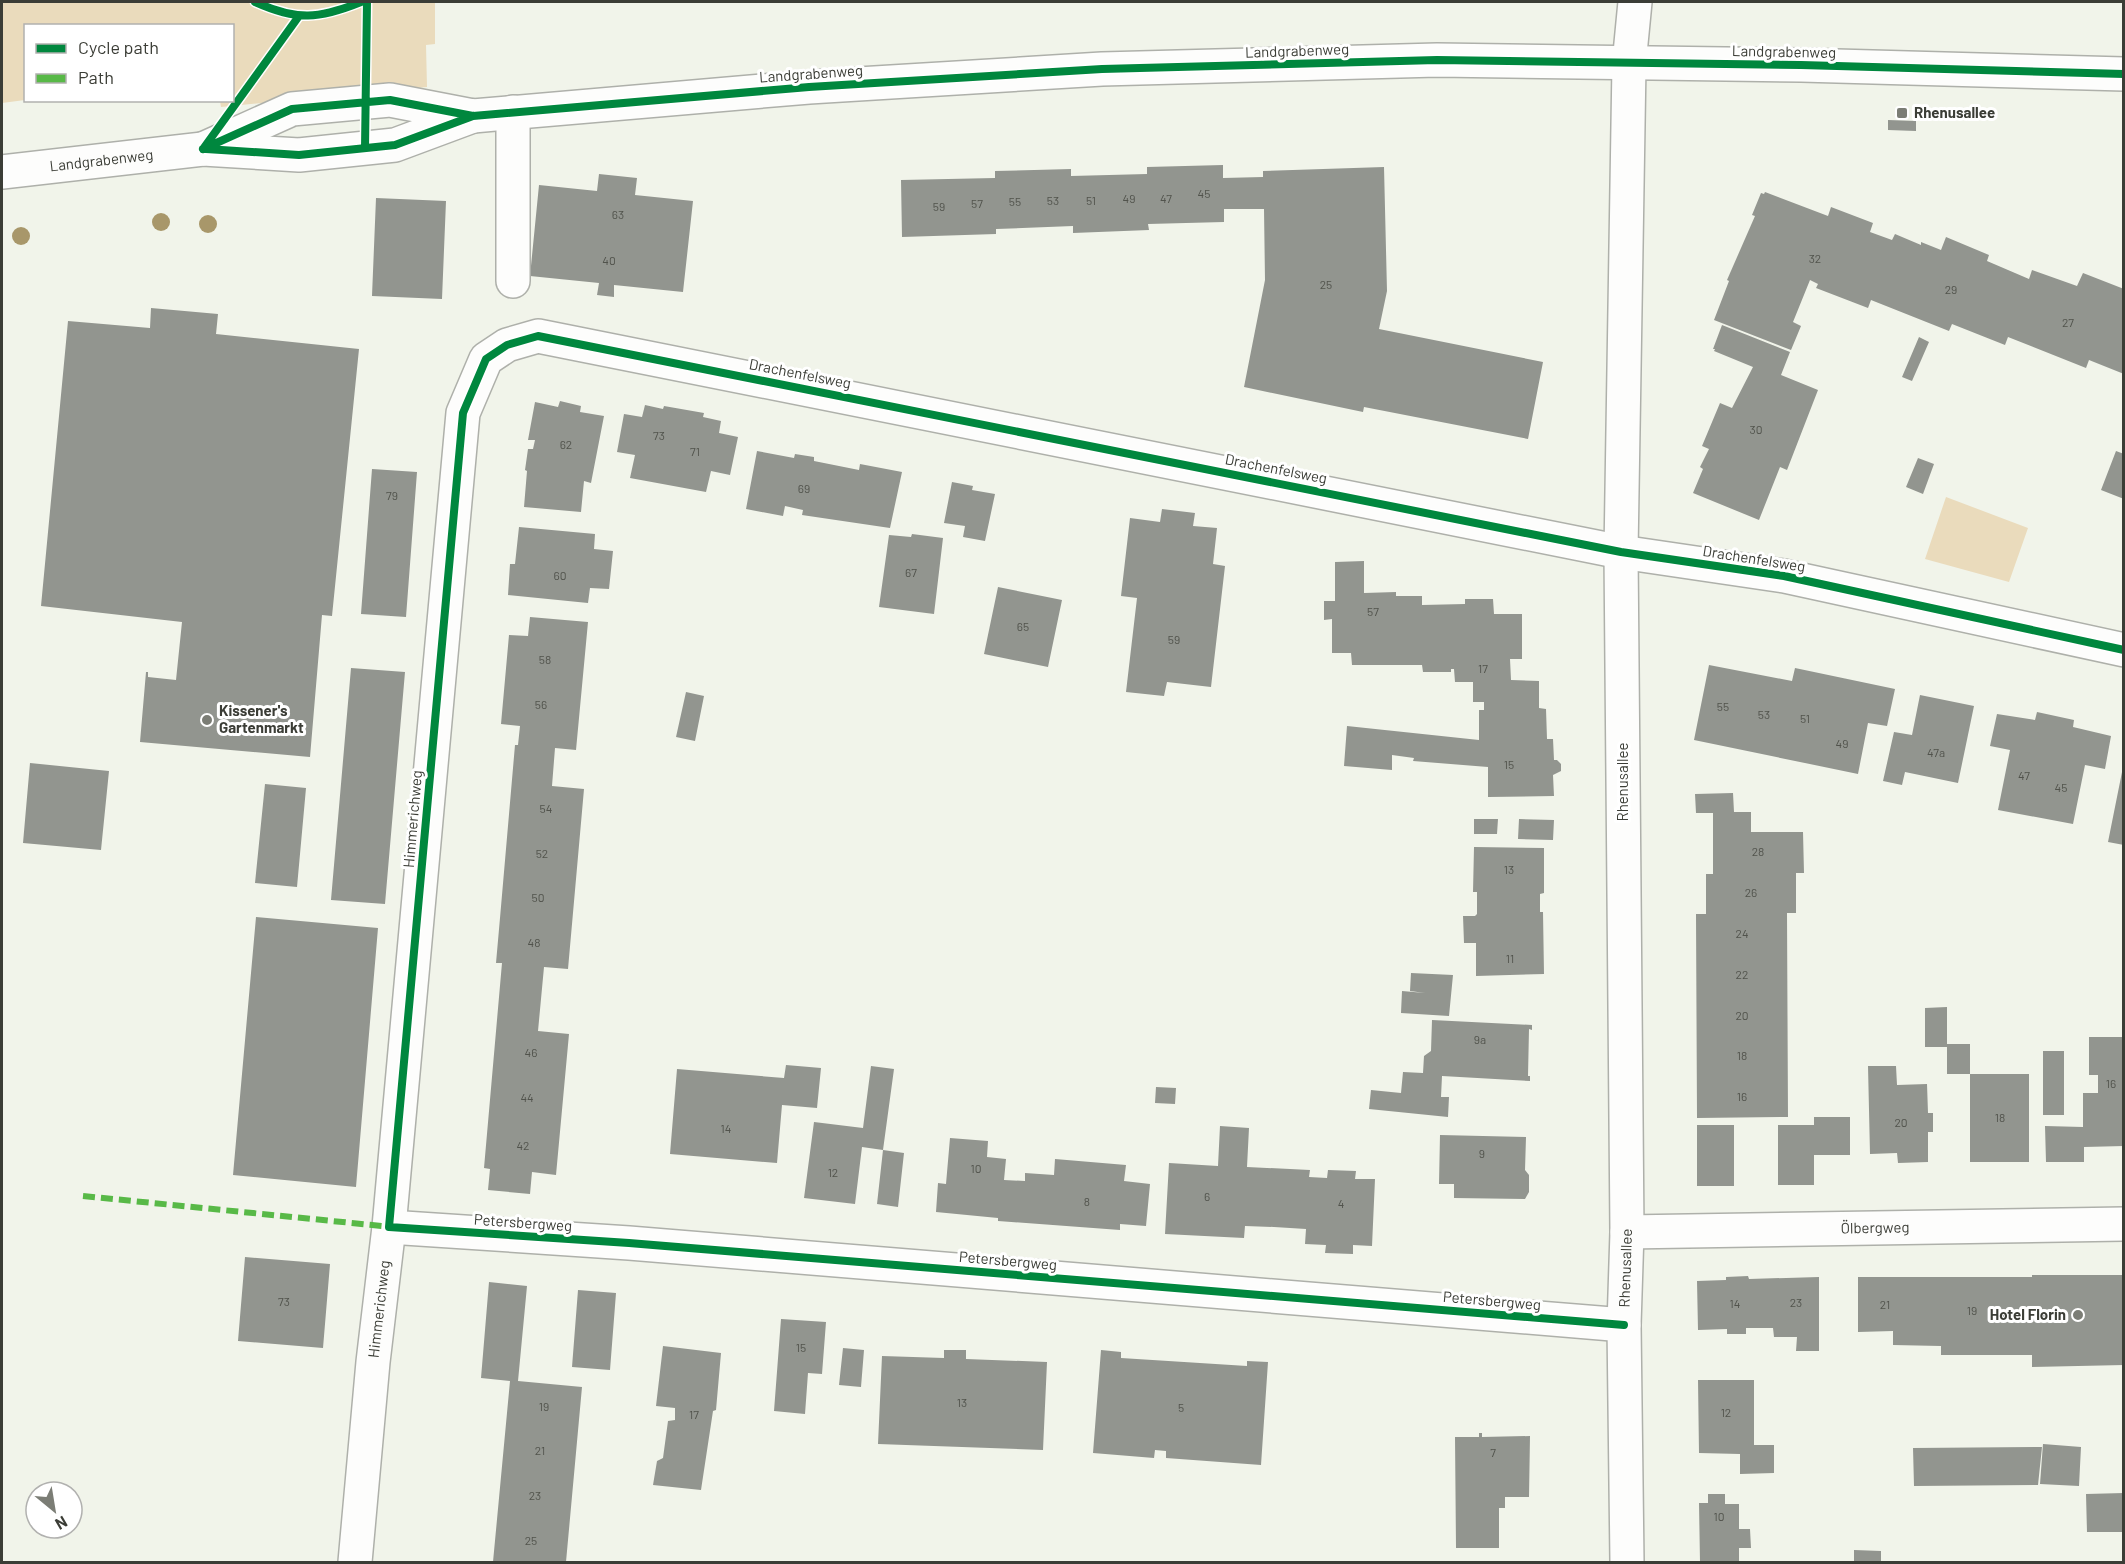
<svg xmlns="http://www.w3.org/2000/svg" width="2125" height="1564" viewBox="0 0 2125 1564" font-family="Barlow,sans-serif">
  <rect width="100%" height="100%" fill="#f1f4ea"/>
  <path fill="#eadbbc" d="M 2,2 L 435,2 L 435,44 L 426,45 L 427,87 L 221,107 L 220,101 L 232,100 L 232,26 L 26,26 L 25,100 L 2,103 Z
    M 1946,497 L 2028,528 L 2009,582 L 1925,559 Z"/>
  <path fill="#92958f" d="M 1888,120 L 1916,121 L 1916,131 L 1888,130 Z
    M 1223,165 L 1223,178 L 1263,177 L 1263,171 L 1384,167 L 1387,291 L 1379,329 L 1543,362 L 1528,439 L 1364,407 L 1363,412 L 1244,387 L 1265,280 L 1264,209 L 1224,209 L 1224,222 L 1148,224 L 1149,230 L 1073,233 L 1073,226 L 996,229 L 996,234 L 902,237 L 901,180 L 995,178 L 995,171 L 1071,169 L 1071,176 L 1147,174 L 1147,167 Z
    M 599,174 L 637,178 L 635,195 L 693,201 L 683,292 L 614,285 L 614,297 L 597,295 L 599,283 L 530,276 L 539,185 L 597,191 Z
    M 1765,192 L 1828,216 L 1831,207 L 1873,223 L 1870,232 L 1892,240 L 1895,234 L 1921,245 L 1921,242 L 1941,250 L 1946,237 L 1989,255 L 1987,261 L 2029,279 L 2032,270 L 2077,286 L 2083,273 L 2124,289 L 2124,374 L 2089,360 L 2086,368 L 2008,337 L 2005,345 L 1952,324 L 1949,331 L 1871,300 L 1868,308 L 1816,288 L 1818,284 L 1810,280 L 1793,322 L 1801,326 L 1791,350 L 1714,320 L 1729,281 L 1727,280 L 1755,216 L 1752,215 L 1761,193 L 1764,194 Z
    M 376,198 L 446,201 L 442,299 L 372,296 Z
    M 151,308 L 218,314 L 216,334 L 359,349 L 332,616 L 322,615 L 310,757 L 140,742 L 146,672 L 148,672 L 148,677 L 176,680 L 182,622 L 41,606 L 68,321 L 150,328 Z
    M 1722,325 L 1790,352 L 1781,375 L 1818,390 L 1787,470 L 1780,467 L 1759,520 L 1693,493 L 1703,469 L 1700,467 L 1709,449 L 1702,446 L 1720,403 L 1732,408 L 1753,367 L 1714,351 L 1715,349 L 1713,349 Z
    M 1919,337 L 1929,342 L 1912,381 L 1902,377 Z
    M 560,401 L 581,406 L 580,412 L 604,416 L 591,483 L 584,481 L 581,512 L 524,507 L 527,471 L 525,470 L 528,449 L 533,449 L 535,440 L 528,440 L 535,402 L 558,407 Z
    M 645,405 L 663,409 L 664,406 L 704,413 L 703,417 L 721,421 L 719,433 L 738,437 L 730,475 L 711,471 L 706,492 L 630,478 L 635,455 L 617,452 L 624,414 L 642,417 Z
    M 757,451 L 794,458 L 795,454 L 814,457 L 814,461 L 859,470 L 860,464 L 902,472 L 890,528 L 802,515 L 803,510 L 785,506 L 783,516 L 746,509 Z
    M 2116,451 L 2124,454 L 2124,499 L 2101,490 Z
    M 1918,458 L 1934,464 L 1923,494 L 1906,487 Z
    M 372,469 L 417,472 L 406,617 L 361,614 Z
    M 952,482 L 973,486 L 972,490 L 995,494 L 985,541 L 963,537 L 965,526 L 944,523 Z
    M 1162,509 L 1195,513 L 1193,526 L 1217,528 L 1213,564 L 1225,566 L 1211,687 L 1167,682 L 1164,696 L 1126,692 L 1137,598 L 1121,596 L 1130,518 L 1160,522 Z
    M 519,527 L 595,534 L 594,549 L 613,551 L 609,589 L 590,588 L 588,603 L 508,595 L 510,564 L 515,564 Z
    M 912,534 L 943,538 L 934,614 L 879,607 L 889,535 L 911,537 Z
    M 1364,561 L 1364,593 L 1396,592 L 1396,596 L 1422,596 L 1422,605 L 1465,604 L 1465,599 L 1493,599 L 1494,614 L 1522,614 L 1522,659 L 1510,659 L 1511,680 L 1539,681 L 1539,708 L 1546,709 L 1547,739 L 1553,739 L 1554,760 L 1557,760 L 1561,764 L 1561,771 L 1553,775 L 1554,796 L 1488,797 L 1488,767 L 1413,761 L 1414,758 L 1392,755 L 1392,770 L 1344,766 L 1347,726 L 1479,740 L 1479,710 L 1484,710 L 1484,702 L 1473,702 L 1473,682 L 1455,682 L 1454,669 L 1451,669 L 1451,672 L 1423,672 L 1422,665 L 1352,665 L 1351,653 L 1332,653 L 1332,619 L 1324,620 L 1324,601 L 1335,601 L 1335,562 Z
    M 998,587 L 1062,600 L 1048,667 L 984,654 Z
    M 530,617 L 588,622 L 576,750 L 555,748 L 552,786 L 584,789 L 568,969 L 544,967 L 538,1031 L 569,1034 L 556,1175 L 532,1172 L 530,1194 L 488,1190 L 490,1169 L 484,1168 L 502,963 L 496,963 L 500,918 L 515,745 L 518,745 L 520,726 L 501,724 L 509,635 L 528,636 Z
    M 1709,665 L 1792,681 L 1795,668 L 1895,689 L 1887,726 L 1868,723 L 1858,774 L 1694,740 Z
    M 351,668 L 405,672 L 385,904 L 331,900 Z
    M 686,692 L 704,696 L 695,741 L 676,737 Z
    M 1920,695 L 1974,706 L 1958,783 L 1905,772 L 1902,785 L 1883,781 L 1894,732 L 1912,735 Z
    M 2037,712 L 2074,720 L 2073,727 L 2111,736 L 2105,769 L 2085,765 L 2073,824 L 1998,810 L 2010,750 L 1990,746 L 1997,714 L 2035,720 Z
    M 30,763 L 109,771 L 101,850 L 23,843 Z
    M 2122,772 L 2124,772 L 2124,845 L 2108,842 Z
    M 265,784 L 306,788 L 297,887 L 255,883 Z
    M 1733,793 L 1734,812 L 1751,812 L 1751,832 L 1803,832 L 1804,873 L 1796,873 L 1796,913 L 1787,913 L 1788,1117 L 1697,1118 L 1696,914 L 1706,914 L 1706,874 L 1713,874 L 1713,813 L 1696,813 L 1695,794 Z
    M 1474,819 L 1498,819 L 1497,834 L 1474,834 Z
    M 1519,819 L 1554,820 L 1553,840 L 1518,839 Z
    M 1474,847 L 1544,848 L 1544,893 L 1540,894 L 1540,912 L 1543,912 L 1544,974 L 1476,976 L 1476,943 L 1464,943 L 1463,916 L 1475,916 L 1477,914 L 1477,892 L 1473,892 Z
    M 256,917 L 378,928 L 356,1187 L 233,1175 Z
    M 1411,973 L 1453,975 L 1449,1016 L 1401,1013 L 1402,991 L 1425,993 L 1410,991 Z
    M 1947,1007 L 1947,1044 L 1970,1044 L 1970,1074 L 1947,1074 L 1947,1047 L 1925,1047 L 1925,1008 Z
    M 1432,1020 L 1532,1025 L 1532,1030 L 1529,1029 L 1528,1076 L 1530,1076 L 1530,1081 L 1442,1076 L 1441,1097 L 1449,1097 L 1448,1117 L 1369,1109 L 1371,1090 L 1401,1093 L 1403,1072 L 1423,1073 L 1424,1056 L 1431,1051 Z
    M 2089,1037 L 2124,1037 L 2124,1146 L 2084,1147 L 2084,1162 L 2046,1162 L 2045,1126 L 2083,1127 L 2083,1093 L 2098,1093 L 2098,1075 L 2089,1075 Z
    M 2043,1051 L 2064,1051 L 2064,1115 L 2043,1115 Z
    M 786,1065 L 821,1068 L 817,1108 L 782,1105 L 777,1163 L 670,1154 L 677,1069 L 784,1078 Z
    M 871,1066 L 894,1069 L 883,1150 L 862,1147 L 855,1204 L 804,1198 L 814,1122 L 863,1128 Z
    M 1868,1066 L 1896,1066 L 1897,1085 L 1927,1084 L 1928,1113 L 1933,1113 L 1933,1132 L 1928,1132 L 1928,1162 L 1898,1163 L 1897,1153 L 1870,1154 Z
    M 1970,1074 L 2029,1074 L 2029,1162 L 1970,1162 Z
    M 1156,1087 L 1176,1088 L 1175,1104 L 1155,1103 Z
    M 1814,1117 L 1850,1117 L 1850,1155 L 1814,1155 L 1814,1185 L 1778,1185 L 1778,1125 L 1814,1125 Z
    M 1697,1125 L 1734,1125 L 1734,1186 L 1697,1186 Z
    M 1220,1126 L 1249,1128 L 1247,1167 L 1310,1170 L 1309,1177 L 1327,1178 L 1328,1170 L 1356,1171 L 1355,1179 L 1375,1179 L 1372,1246 L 1353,1245 L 1353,1254 L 1325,1253 L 1326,1245 L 1305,1244 L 1306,1229 L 1274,1227 L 1245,1226 L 1244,1238 L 1165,1234 L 1169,1163 L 1218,1166 Z
    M 1440,1135 L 1526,1137 L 1525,1170 L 1529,1175 L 1529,1192 L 1525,1199 L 1454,1198 L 1454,1184 L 1439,1184 Z
    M 950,1138 L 988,1141 L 987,1157 L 1006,1159 L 1004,1180 L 1025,1181 L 1025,1173 L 1054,1175 L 1055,1159 L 1126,1165 L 1124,1181 L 1150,1184 L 1146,1226 L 1120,1224 L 1120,1230 L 998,1221 L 998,1218 L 936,1212 L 938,1183 L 946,1184 Z
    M 883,1150 L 904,1153 L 898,1207 L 877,1204 Z
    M 245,1257 L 330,1264 L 323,1348 L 238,1341 Z
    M 2032,1275 L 2124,1275 L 2124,1365 L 2032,1367 L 2032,1355 L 1941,1355 L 1941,1346 L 1893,1345 L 1893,1331 L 1858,1332 L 1858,1277 L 2032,1277 Z
    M 1748,1276 L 1749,1279 L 1819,1277 L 1819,1351 L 1796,1351 L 1797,1337 L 1774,1337 L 1773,1328 L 1746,1328 L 1746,1334 L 1727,1334 L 1727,1329 L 1698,1330 L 1697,1281 L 1726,1280 L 1726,1277 Z
    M 489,1282 L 527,1286 L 518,1381 L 582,1387 L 566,1562 L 493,1562 L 510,1381 L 481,1378 Z
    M 578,1290 L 616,1293 L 610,1370 L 572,1367 Z
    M 781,1319 L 826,1322 L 822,1374 L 808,1373 L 805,1414 L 774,1411 Z
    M 663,1346 L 721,1353 L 716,1410 L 713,1411 L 701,1490 L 653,1485 L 657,1461 L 663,1458 L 668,1421 L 675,1420 L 675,1408 L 656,1406 Z
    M 843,1348 L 864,1350 L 861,1387 L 839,1385 Z
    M 944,1350 L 966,1350 L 966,1359 L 1047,1362 L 1043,1450 L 878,1444 L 882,1356 L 944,1358 Z
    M 1101,1350 L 1121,1352 L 1121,1358 L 1247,1366 L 1247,1361 L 1268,1362 L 1261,1465 L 1166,1458 L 1166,1451 L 1155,1450 L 1154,1458 L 1093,1453 Z
    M 1698,1380 L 1754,1380 L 1754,1445 L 1774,1445 L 1774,1473 L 1740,1474 L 1740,1454 L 1699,1453 Z
    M 1479,1433 L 1482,1433 L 1482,1437 L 1530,1436 L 1529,1497 L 1505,1497 L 1505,1508 L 1499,1508 L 1499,1548 L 1456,1548 L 1455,1437 L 1479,1437 Z
    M 2043,1444 L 2081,1447 L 2079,1486 L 2040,1484 Z
    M 2042,1447 L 2038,1485 L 1914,1486 L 1913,1448 Z
    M 2124,1493 L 2124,1532 L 2087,1532 L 2086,1494 Z
    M 1708,1494 L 1725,1494 L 1725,1504 L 1739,1504 L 1739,1529 L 1750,1529 L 1751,1548 L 1739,1548 L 1739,1562 L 1700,1562 L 1699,1503 L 1708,1503 Z
    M 1854,1550 L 1881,1551 L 1881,1562 L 1854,1562 Z"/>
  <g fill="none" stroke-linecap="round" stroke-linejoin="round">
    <g stroke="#aeb0aa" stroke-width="36">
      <g id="minor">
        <path d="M 203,149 L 292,109 L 390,100 L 473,116 L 809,87 L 1102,69 L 1437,60 L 1801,65 L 2124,74"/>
        <path id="s1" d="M 2,172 L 203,149 L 299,155 L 395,145 L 473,116"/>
        <path d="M 513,281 L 513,112"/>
        <path d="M 389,1227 L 629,1243 L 1624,1325"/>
        <path id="s2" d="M 1627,1232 L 2124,1224"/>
        <path id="s3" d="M 355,1562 L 373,1362 L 389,1227 L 463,413 L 486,359 L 507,345 L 538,336 L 1621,552 L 1784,576 L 2124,650"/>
        <path id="s4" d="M 1627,1562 L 1624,1325 L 1627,1232 L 1621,552 L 1629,64 L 1635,2"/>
      </g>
    </g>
    <use href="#minor" stroke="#fdfdfc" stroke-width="33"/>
    <path stroke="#58b947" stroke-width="6" stroke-dasharray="12 6" stroke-linecap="butt" d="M 83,1196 L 392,1227"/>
    <g stroke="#fff" stroke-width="11">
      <path id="cycleway" d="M 255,2 C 297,21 319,19 361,2
        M 365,148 L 367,2
        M 203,149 L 292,109 L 390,100 L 473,116 L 809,87 L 1102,69 L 1437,60 L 1801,65 L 2124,74
        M 203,149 L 299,16
        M 206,149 L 299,155 L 395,145 L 473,116
        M 1624,1325 L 629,1243 L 389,1227 L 463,413 L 486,359 L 507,345 L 538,336 L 1621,552 L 1784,576 L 2124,650"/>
    </g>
    <use href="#cycleway" stroke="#00873e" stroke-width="8"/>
  </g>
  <g fill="#a8976a">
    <circle cx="161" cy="222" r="9"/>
    <circle cx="208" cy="224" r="9"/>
    <circle cx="21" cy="236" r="9"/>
  </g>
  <g fill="#7b7d75" stroke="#fff" stroke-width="2">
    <rect x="1896" y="107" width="12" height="12" rx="3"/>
    <circle cx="207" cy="720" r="6"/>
    <circle cx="2078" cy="1315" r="6"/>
  </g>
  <g text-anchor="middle" stroke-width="6" stroke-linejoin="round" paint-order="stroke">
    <g font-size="12" fill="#51534c">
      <text x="1204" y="198">45</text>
      <text x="1129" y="203">49</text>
      <text x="1166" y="203">47</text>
      <text x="1053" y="205">53</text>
      <text x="1091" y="205">51</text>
      <text x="1015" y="206">55</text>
      <text x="977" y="208">57</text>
      <text x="939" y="211">59</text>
      <text x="618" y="219">63</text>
      <text x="1815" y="263">32</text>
      <text x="609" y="265">40</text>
      <text x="1326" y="289">25</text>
      <text x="1951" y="294">29</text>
      <text x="2068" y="327">27</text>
      <text x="1756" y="434">30</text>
      <text x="659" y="440">73</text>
      <text x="566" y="449">62</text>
      <text x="695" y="456">71</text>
      <text x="804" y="493">69</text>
      <text x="392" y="500">79</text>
      <text x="911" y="577">67</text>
      <text x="560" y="580">60</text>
      <text x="1373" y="616">57</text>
      <text x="1023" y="631">65</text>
      <text x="1174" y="644">59</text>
      <text x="545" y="664">58</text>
      <text x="1483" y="673">17</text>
      <text x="541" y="709">56</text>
      <text x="1723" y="711">55</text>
      <text x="1764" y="719">53</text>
      <text x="1805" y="723">51</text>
      <text x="1842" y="748">49</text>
      <text x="1936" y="757">47a</text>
      <text x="1509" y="769">15</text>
      <text x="2024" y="780">47</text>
      <text x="2061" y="792">45</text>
      <text x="546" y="813">54</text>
      <text x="1758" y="856">28</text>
      <text x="542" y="858">52</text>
      <text x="1509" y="874">13</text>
      <text x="1751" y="897">26</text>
      <text x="538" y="902">50</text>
      <text x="1742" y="938">24</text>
      <text x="534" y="947">48</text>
      <text x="1510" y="963">11</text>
      <text x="1742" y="979">22</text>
      <text x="1742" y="1020">20</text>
      <text x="1480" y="1044">9a</text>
      <text x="531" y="1057">46</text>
      <text x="1742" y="1060">18</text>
      <text x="2111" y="1088">16</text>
      <text x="1742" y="1101">16</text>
      <text x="527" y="1102">44</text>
      <text x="2000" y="1122">18</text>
      <text x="1901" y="1127">20</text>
      <text x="726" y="1133">14</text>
      <text x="523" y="1150">42</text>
      <text x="1482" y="1158">9</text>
      <text x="976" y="1173">10</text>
      <text x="833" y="1177">12</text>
      <text x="1207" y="1201">6</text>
      <text x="1087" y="1206">8</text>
      <text x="1341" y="1208">4</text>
      <text x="284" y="1306">73</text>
      <text x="1796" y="1307">23</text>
      <text x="1735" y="1308">14</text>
      <text x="1885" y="1309">21</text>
      <text x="1972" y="1315">19</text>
      <text x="801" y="1352">15</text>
      <text x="962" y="1407">13</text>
      <text x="544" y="1411">19</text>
      <text x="1181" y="1412">5</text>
      <text x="1726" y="1417">12</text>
      <text x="694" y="1419">17</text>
      <text x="540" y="1455">21</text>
      <text x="1493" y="1457">7</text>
      <text x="535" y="1500">23</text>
      <text x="1719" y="1521">10</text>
      <text x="531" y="1545">25</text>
    </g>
    <g font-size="15" fill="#3b3d36" stroke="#fff">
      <text transform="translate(1297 51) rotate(-2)" y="5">Landgrabenweg</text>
      <text transform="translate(1784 52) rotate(1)" y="5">Landgrabenweg</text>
      <text transform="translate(811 74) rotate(-4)" y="5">Landgrabenweg</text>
      <text dy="5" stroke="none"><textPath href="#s1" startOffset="100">Landgrabenweg</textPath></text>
      <text transform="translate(800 374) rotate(11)" y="5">Drachenfelsweg</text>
      <text transform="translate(1276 469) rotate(11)" y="5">Drachenfelsweg</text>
      <text transform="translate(1754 559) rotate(9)" y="5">Drachenfelsweg</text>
      <text transform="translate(1623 782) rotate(-90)" y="5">Rhenusallee</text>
      <text transform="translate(413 819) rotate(-85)" y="5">Himmerichweg</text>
      <text transform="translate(523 1223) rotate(4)" y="5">Petersbergweg</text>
      <text dy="5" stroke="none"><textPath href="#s2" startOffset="248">Ölbergweg</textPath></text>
      <text transform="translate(1008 1261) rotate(5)" y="5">Petersbergweg</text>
      <text dy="5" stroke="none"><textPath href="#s4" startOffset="294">Rhenusallee</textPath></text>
      <text transform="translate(1492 1301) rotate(5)" y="5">Petersbergweg</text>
      <text dy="5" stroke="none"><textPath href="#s3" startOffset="254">Himmerichweg</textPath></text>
    </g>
    <g font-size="15" font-weight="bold" fill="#3b3d36" stroke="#fff" text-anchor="start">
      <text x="1914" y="118">Rhenusallee</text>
      <text x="219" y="716">Kissener's<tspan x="219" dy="17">Gartenmarkt</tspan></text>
      <text x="2066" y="1320" text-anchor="end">Hotel Florin</text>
    </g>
  </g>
  <rect width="2125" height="1564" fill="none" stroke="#3b3d36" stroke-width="6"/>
  <rect x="24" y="24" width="210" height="78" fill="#ffffff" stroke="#b1b1af" stroke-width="1.5"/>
  <rect x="36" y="44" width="30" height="9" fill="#00873e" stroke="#b1b1af" stroke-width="1.5"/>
  <text x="78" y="54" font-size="18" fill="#3b3d36">Cycle path</text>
  <rect x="36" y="74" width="30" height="9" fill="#58b947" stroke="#b1b1af" stroke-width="1.5"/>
  <text x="78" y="84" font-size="18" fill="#3b3d36">Path</text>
  <g transform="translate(54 1510) rotate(150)"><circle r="28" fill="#ffffff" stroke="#b1b1af" stroke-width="1.5"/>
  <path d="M0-4.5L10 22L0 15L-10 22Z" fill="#7b7d75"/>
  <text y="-9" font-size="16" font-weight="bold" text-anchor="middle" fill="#3b3d36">N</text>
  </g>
</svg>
